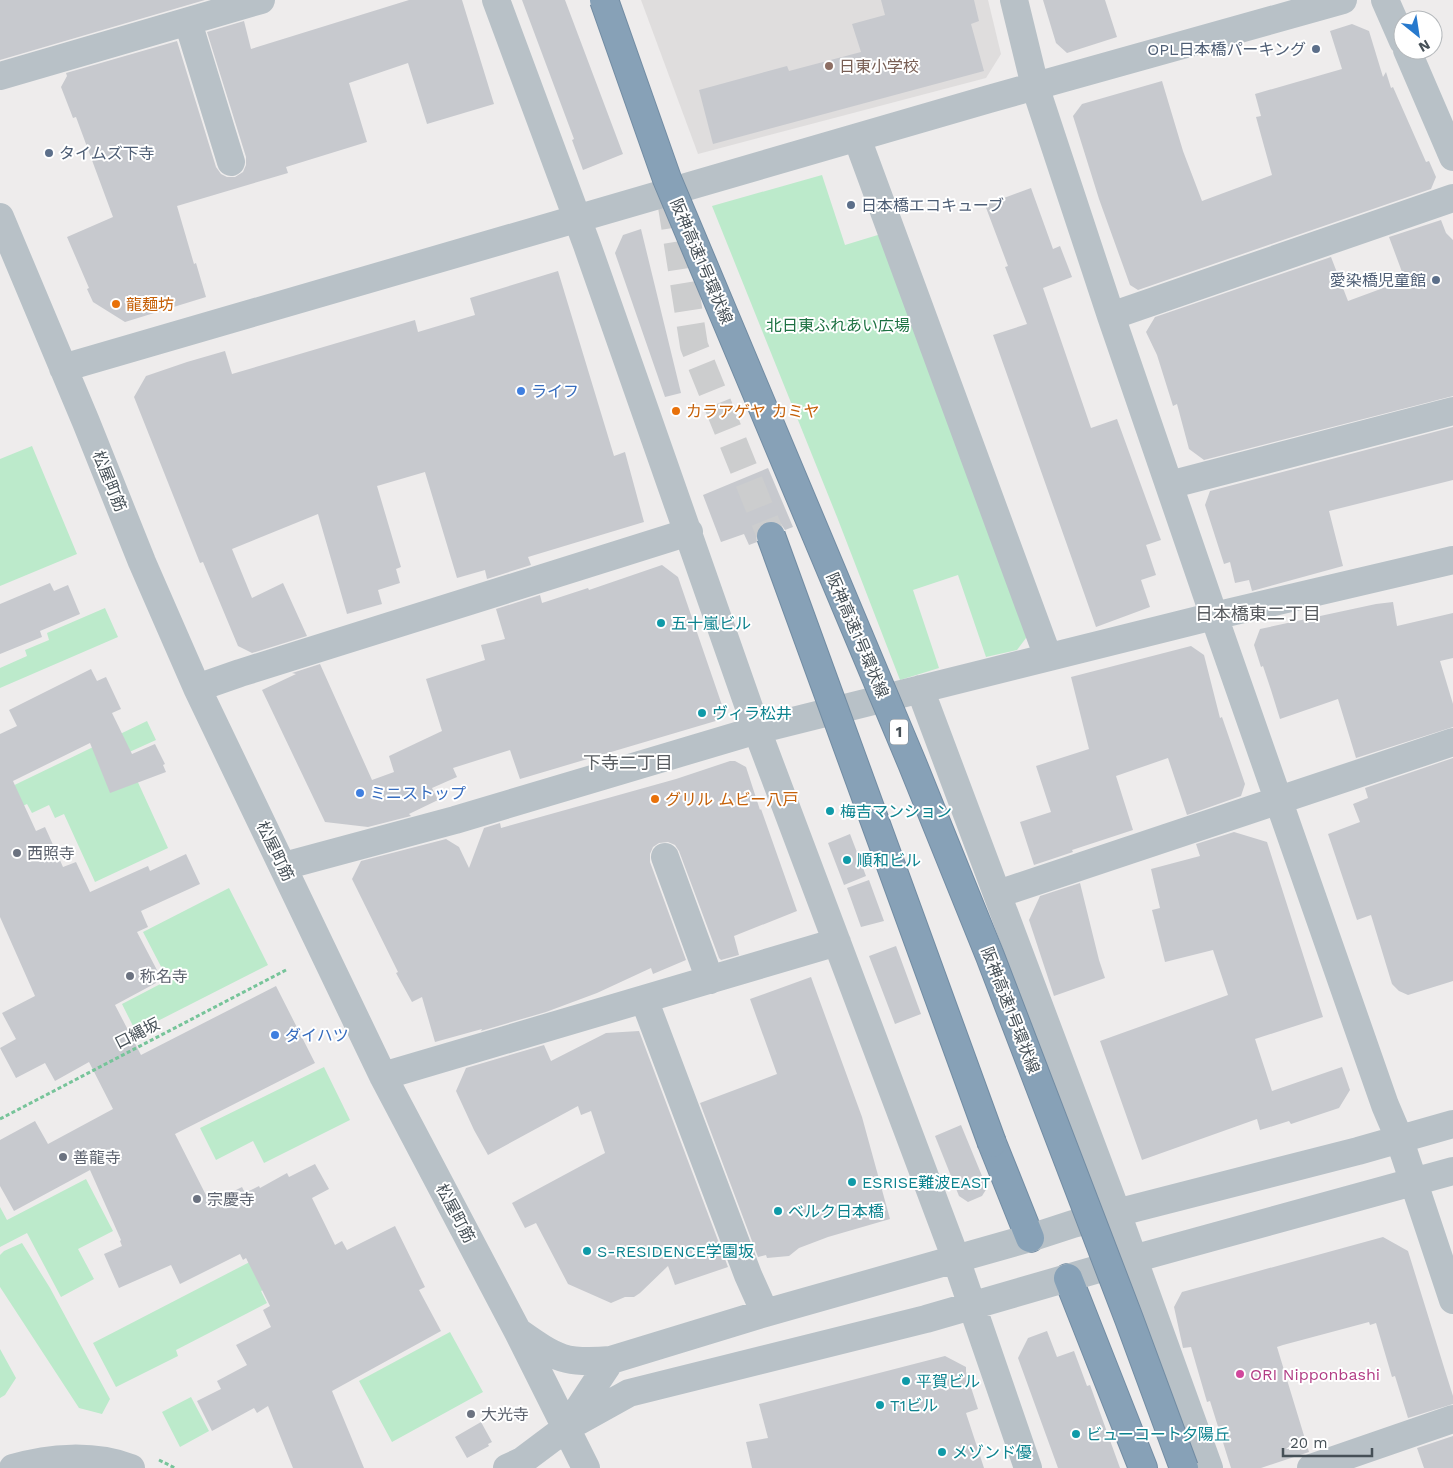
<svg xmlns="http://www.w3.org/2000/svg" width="1453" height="1468" viewBox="0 0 1453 1468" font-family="'Work Sans','Noto Sans JP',sans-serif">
  <rect width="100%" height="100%" fill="#eeecec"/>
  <path fill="#dfdddd" d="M 641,0 L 988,0 L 1001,54 L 986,78 L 698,154 Z"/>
  <path fill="#bceacb" d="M 822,175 L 845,245 L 881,234 L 1029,634 L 1017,650 L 986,657 L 958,575 L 913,590 L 939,668 L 900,680 L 837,517 L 712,206 Z
    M 32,446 L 77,554 L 0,586 L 0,459 Z
    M 105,608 L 118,637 L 0,688 L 0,668 L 27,656 L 25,650 L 49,640 L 47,633 Z
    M 147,721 L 156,740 L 125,754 L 168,848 L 95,882 L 64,814 L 55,818 L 49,805 L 32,813 L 27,804 L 0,816 L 0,792 Z
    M 229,888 L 268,965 L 136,1032 L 122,1004 L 168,980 L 143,932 Z
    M 324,1067 L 350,1120 L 264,1163 L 253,1141 L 216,1160 L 200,1128 Z
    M 86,1179 L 113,1231 L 78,1249 L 94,1279 L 61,1297 L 27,1233 L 0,1247 L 0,1207 L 7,1220 Z
    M 298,1237 L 312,1264 L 261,1291 L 267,1303 L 176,1350 L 178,1356 L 116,1387 L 93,1343 Z
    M 22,1243 L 50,1288 L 110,1399 L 102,1414 L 79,1408 L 0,1287 L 0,1255 L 4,1251 Z
    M 450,1332 L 483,1392 L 392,1442 L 359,1381 Z
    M 0,1349 L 16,1378 L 5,1395 L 0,1398 Z
    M 191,1397 L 209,1431 L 180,1447 L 162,1412 Z"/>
  <path fill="#c7c9ce" d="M 0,0 L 205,0 L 0,60 Z
    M 409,0 L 462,0 L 494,104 L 427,124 L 408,63 L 349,83 L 367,142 L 286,167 L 288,173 L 177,206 L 194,264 L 196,263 L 206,297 L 125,322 L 93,302 L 87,289 L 89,288 L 67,237 L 113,217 L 76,117 L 73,118 L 61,87 L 67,76 L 66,73 L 177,41 L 216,167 L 221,174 L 227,177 L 235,177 L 243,172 L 246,165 L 246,157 L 207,32 L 244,21 L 251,49 Z
    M 522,0 L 565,0 L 623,154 L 583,170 L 572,140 L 574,139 Z
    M 881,0 L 974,0 L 979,21 L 971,24 L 984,71 L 713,144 L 699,90 L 787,66 L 789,71 L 861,52 L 852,24 L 885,15 Z
    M 1043,0 L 1105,0 L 1117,37 L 1067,53 L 1056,43 Z
    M 1352,24 L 1369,31 L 1383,77 L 1386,72 L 1391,88 L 1393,87 L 1426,162 L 1429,161 L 1436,177 L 1431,189 L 1138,290 L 1130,285 L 1099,199 L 1073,116 L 1082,104 L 1162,81 L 1183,151 L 1202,201 L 1272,175 L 1256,117 L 1261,116 L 1255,94 L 1342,69 L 1330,31 Z
    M 1031,188 L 1053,249 L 1060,246 L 1072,277 L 1043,288 L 1091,428 L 1117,419 L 1161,540 L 1146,545 L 1156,575 L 1141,580 L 1150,607 L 1096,627 L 993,335 L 1027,324 L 1005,267 L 1008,266 L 985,205 Z
    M 1441,220 L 1446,233 L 1453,240 L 1453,396 L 1204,460 L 1189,449 L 1177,404 L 1173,406 L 1157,355 L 1146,332 L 1155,317 L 1331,257 L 1348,301 L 1405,280 L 1389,237 Z
    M 641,229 L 681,393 L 665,397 L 615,253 L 623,235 Z
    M 558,271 L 614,456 L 625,452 L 644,522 L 528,557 L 531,565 L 487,579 L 485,570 L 457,578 L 425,472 L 377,486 L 401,567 L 396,569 L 400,583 L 378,590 L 382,604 L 347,614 L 318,514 L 232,549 L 252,598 L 283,583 L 307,636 L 252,653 L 238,646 L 203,562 L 200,563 L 134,397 L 146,376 L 187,362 L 225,351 L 232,374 L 415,320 L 418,332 L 475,315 L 470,298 Z
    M 1453,427 L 1453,480 L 1329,511 L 1343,566 L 1252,591 L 1249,580 L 1235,583 L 1230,562 L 1224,564 L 1205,505 L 1210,491 Z
    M 768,468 L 793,527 L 785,530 L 781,524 L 774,521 L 766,521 L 759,526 L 756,533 L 757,542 L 749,545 L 744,534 L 721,542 L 703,495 Z
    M 662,565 L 678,577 L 724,711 L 719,720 L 520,779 L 510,750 L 453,768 L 457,777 L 432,788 L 438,800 L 409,814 L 411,816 L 368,827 L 325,822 L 262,690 L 296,674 L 292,673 L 320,664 L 372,780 L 394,772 L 389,756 L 442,731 L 426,679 L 485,660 L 481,645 L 505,639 L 496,609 L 540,595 L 542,603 L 588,588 L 589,590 Z
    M 50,583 L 54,591 L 68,585 L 80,614 L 40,631 L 42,637 L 0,654 L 0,604 Z
    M 1393,602 L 1397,626 L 1453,613 L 1453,658 L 1440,661 L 1453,704 L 1453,727 L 1356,758 L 1338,699 L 1280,719 L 1271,690 L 1263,666 L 1261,667 L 1254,645 L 1260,629 L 1376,604 Z
    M 1191,646 L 1204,655 L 1220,718 L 1222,717 L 1245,784 L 1241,796 L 1187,815 L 1168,758 L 1116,776 L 1133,830 L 1072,850 L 1073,852 L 1034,865 L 1020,822 L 1051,812 L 1036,766 L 1089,749 L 1071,677 Z
    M 91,669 L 97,681 L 106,677 L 121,709 L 112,713 L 132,754 L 155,744 L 165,764 L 163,765 L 166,772 L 110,793 L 90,743 L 13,781 L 36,831 L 45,827 L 63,867 L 76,862 L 90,892 L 148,866 L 150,871 L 186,854 L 200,884 L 141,911 L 148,927 L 137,932 L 158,972 L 152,975 L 156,983 L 115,1005 L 141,1055 L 276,986 L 315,1063 L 175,1134 L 210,1203 L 242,1187 L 245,1193 L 259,1186 L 260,1188 L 287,1173 L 289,1177 L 315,1164 L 329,1189 L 312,1198 L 335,1245 L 342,1241 L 347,1250 L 395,1226 L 425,1287 L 419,1290 L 441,1331 L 332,1391 L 364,1468 L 293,1468 L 268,1406 L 257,1413 L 254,1408 L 212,1431 L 197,1401 L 221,1389 L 217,1381 L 247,1365 L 236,1345 L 271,1327 L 263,1310 L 270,1306 L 246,1258 L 243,1260 L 240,1254 L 180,1284 L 171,1265 L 119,1288 L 104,1254 L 122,1246 L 120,1241 L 121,1240 L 90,1170 L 14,1211 L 0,1186 L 0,1140 L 35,1121 L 48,1144 L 113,1109 L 89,1062 L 55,1081 L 45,1063 L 16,1078 L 0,1048 L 16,1039 L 2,1013 L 35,996 L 0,917 L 0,734 L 17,726 L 9,710 Z
    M 1453,758 L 1453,981 L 1408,995 L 1399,991 L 1392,984 L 1371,915 L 1357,920 L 1328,834 L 1360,822 L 1353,804 L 1368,798 L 1365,788 Z
    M 730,761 L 735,761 L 746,767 L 760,810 L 761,809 L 797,911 L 734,936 L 739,955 L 721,960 L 719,958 L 679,851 L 675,845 L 668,842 L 659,843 L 653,847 L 650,854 L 650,862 L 686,960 L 653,974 L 651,968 L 597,993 L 546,1012 L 481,1031 L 482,1029 L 435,1042 L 422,997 L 412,1002 L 396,973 L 398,972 L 352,879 L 361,861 L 446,839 L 459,847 L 469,868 L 484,828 L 500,823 L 501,828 L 676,779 Z
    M 1234,832 L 1267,842 L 1323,1017 L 1255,1039 L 1272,1091 L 1342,1067 L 1350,1090 L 1339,1108 L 1291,1124 L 1289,1121 L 1260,1130 L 1257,1119 L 1142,1160 L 1100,1041 L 1228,995 L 1213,950 L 1165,962 L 1152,910 L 1160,908 L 1151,869 L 1200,856 L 1196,844 Z
    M 850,834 L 866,876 L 844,885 L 828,843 Z
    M 869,880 L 884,921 L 861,927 L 847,888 Z
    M 1080,883 L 1099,960 L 1105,978 L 1054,996 L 1029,920 L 1040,896 Z
    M 896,946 L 921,1014 L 895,1024 L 869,956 Z
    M 811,977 L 862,1117 L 890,1219 L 828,1237 L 799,1248 L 789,1256 L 767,1258 L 766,1255 L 758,1257 L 700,1103 L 777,1074 L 750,999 Z
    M 639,1031 L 728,1267 L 675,1285 L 668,1266 L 640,1293 L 634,1297 L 625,1297 L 611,1303 L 568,1284 L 536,1223 L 525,1228 L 512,1203 L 605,1153 L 591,1111 L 581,1115 L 578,1106 L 488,1155 L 474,1130 L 456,1091 L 466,1068 L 544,1045 L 551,1061 L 606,1033 Z
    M 961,1125 L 987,1188 L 982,1196 L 968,1202 L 959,1196 L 935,1136 Z
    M 1383,1237 L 1408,1251 L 1447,1377 L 1453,1396 L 1453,1404 L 1408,1418 L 1395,1376 L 1392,1377 L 1376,1323 L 1370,1325 L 1369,1322 L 1283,1345 L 1277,1347 L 1309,1452 L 1261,1468 L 1231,1468 L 1210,1401 L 1207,1402 L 1191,1347 L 1183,1348 L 1174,1307 L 1182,1292 Z
    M 1047,1331 L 1057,1357 L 1074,1351 L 1087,1386 L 1090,1385 L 1120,1468 L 1058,1468 L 1018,1358 L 1028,1338 Z
    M 945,1356 L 966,1367 L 966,1372 L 978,1409 L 966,1413 L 984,1468 L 752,1468 L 746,1442 L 768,1438 L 759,1404 Z
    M 481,1422 L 492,1442 L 488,1444 L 489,1446 L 467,1458 L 455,1437 Z
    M 1453,1436 L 1453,1468 L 1424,1468 L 1417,1448 Z"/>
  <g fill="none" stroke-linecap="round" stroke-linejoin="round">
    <path stroke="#cccdce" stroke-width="28" stroke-dasharray="28 14" stroke-linecap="butt" d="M 671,200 L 694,346 L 771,536"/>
    <g stroke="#728ca3" stroke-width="30">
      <path id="highway" d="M 992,1143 L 1030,1238
        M 1068,1278 L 1143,1468"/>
    </g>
    <path stroke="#77c49a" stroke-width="3" stroke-dasharray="4 2.5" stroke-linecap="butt" d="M 0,1119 L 286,970
      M 159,1460 L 175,1468"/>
    <path stroke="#b8c1c7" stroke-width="28" d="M 496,0 L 587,245 L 757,730 L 956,1259 L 1028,1468
      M 1014,0 L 1035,86 L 1111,316 L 1214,616 L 1385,1105 L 1399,1138 L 1453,1300
      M 1385,0 L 1403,41
      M 188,22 L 231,162
      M 1407,50 L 1453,157
      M 0,76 L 261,0
      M 857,138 L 1048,657
      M 0,217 L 86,422 L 142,562 L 197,688 L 383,1076 L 518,1332 L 586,1468
      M 1111,316 L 1453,198
      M 63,368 L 989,99 L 1343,0
      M 1169,485 L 1453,411
      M 197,688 L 240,673 L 689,532
      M 920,689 L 1117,1213 L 1209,1468
      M 665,857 L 710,980
      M 284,866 L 455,820 L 757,730 L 1214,616 L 1453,560
      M 998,894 L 1453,742
      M 644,999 L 748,1275 L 765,1313
      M 383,1076 L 837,942
      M 520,1333 C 557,1359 565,1364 611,1360
      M 568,1425 L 611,1360 L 765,1313 L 1030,1238 L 1073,1224 L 1358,1151 L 1453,1124
      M 13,1468 C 50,1457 94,1454 131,1468
      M 507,1468 L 522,1461 L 566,1428 L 629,1393 L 926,1319 L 1133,1259 L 1453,1171
      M 1311,1468 L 1453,1419"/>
    <use href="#highway" stroke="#87a1b7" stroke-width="28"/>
    <g stroke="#728ca3" stroke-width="30" stroke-linecap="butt">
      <path id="highway-bridge" d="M 604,0 L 667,179 L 912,763 L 990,956 L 1129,1319 L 1184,1468
        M 771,536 L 992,1143"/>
    </g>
    <use href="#highway-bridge" stroke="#87a1b7" stroke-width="28"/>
  </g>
  <g fill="#5c6f8a" stroke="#fff" stroke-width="2">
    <circle cx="1316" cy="49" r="5"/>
    <circle cx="49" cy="153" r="5"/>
    <circle cx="851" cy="205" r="5"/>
    <circle cx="1436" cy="280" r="5"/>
  </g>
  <circle fill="#8d6e63" stroke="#fff" stroke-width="2" cx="829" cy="66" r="5"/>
  <g fill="#e8710a" stroke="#fff" stroke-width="2">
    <circle cx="116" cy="304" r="5"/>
    <circle cx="676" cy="411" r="5"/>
    <circle cx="655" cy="799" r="5"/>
  </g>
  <g fill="#3f7fe0" stroke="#fff" stroke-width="2">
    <circle cx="521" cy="391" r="5"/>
    <circle cx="360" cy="793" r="5"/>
    <circle cx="275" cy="1035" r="5"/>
  </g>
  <g fill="#0f9aa8" stroke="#fff" stroke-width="2">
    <circle cx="661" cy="623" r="5"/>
    <circle cx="702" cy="713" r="5"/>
    <circle cx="830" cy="811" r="5"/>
    <circle cx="847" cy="860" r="5"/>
    <circle cx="852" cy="1182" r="5"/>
    <circle cx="778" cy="1211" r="5"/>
    <circle cx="587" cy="1251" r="5"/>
    <circle cx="906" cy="1381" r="5"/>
    <circle cx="880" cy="1405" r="5"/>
    <circle cx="1076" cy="1434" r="5"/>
    <circle cx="942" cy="1452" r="5"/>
  </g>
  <g fill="#6b7280" stroke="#fff" stroke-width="2">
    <circle cx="17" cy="853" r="5"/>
    <circle cx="130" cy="976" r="5"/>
    <circle cx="63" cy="1157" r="5"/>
    <circle cx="197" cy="1199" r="5"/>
    <circle cx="471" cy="1414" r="5"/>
  </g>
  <circle fill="#d1479c" stroke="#fff" stroke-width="2" cx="1240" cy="1374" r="5"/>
  <g text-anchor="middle" stroke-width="4" stroke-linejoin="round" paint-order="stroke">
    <rect fill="#fff" stroke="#7e8489" stroke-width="1" x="890" y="719.5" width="18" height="25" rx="4"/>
    <g font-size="15" font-weight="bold" fill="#465057">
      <text x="899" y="737">1</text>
    </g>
    <g font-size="16" fill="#4e5e75" stroke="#fff" text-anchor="end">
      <text x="1306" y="55">OPL日本橋パーキング</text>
      <text x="59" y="159" text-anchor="start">タイムズ下寺</text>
      <text x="861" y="211" text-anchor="start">日本橋エコキューブ</text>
      <text x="1426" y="286">愛染橋児童館</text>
    </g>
    <g font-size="16" fill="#785e54" stroke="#fff" text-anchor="start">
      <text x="839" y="72">日東小学校</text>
    </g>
    <g font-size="16" fill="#465057" stroke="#fff">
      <text transform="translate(702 261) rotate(67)" y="6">阪神高速1号環状線</text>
      <text transform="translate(110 481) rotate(68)" y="6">松屋町筋</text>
      <text transform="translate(858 635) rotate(67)" y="6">阪神高速1号環状線</text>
      <text transform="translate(276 851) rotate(64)" y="6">松屋町筋</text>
      <text transform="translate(1011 1010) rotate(69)" y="6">阪神高速1号環状線</text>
      <text transform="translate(137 1033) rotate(-27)" y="6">口縄坂</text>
      <text transform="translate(456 1213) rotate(62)" y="6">松屋町筋</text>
    </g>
    <g font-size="16" fill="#c56008" stroke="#fff" text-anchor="start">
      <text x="126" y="310">龍麺坊</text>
      <text x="686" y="417">カラアゲヤ カミヤ</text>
      <text x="665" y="805">グリル ムビー八戸</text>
    </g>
    <g font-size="16" fill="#1d7142" stroke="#fff">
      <text x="838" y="331">北日東ふれあい広場</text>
    </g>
    <g font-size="16" fill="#366cbe" stroke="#fff" text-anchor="start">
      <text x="531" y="397">ライフ</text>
      <text x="370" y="799">ミニストップ</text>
      <text x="285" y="1041">ダイハツ</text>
    </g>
    <g font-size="16" fill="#0d838f" stroke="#fff" text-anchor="start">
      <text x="671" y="629">五十嵐ビル</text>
      <text x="712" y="719">ヴィラ松井</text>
      <text x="840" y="817">梅吉マンション</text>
      <text x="857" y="866">順和ビル</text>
      <text x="862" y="1188">ESRISE難波EAST</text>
      <text x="788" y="1217">ベルク日本橋</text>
      <text x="597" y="1257">S-RESIDENCE学園坂</text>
      <text x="916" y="1387">平賀ビル</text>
      <text x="890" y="1411">T1ビル</text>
      <text x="1086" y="1440">ビューコート夕陽丘</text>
      <text x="952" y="1458">メゾンド優</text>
    </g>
    <g font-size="16" fill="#5b616d" stroke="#fff" text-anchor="start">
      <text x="27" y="859">西照寺</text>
      <text x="140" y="982">称名寺</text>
      <text x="73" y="1163">善龍寺</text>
      <text x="207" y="1205">宗慶寺</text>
      <text x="481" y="1420">大光寺</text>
    </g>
    <g font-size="16" fill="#b23c85" stroke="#fff" text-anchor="start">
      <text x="1250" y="1380">ORI Nipponbashi</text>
    </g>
    <g font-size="18" fill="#595c60" stroke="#fff">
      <text x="1258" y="620">日本橋東二丁目</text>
      <text x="628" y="769">下寺二丁目</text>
    </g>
  </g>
  <g transform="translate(1418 35) rotate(150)"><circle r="24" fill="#ffffff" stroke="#b5b9bc"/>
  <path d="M0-4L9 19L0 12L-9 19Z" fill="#2779cd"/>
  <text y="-8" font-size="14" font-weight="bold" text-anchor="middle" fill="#465057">N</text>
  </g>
  <path d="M1283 1448v8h89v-8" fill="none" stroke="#465057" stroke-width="2.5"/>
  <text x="1290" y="1448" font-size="15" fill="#465057" stroke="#ffffff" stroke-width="4" paint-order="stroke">20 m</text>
</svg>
